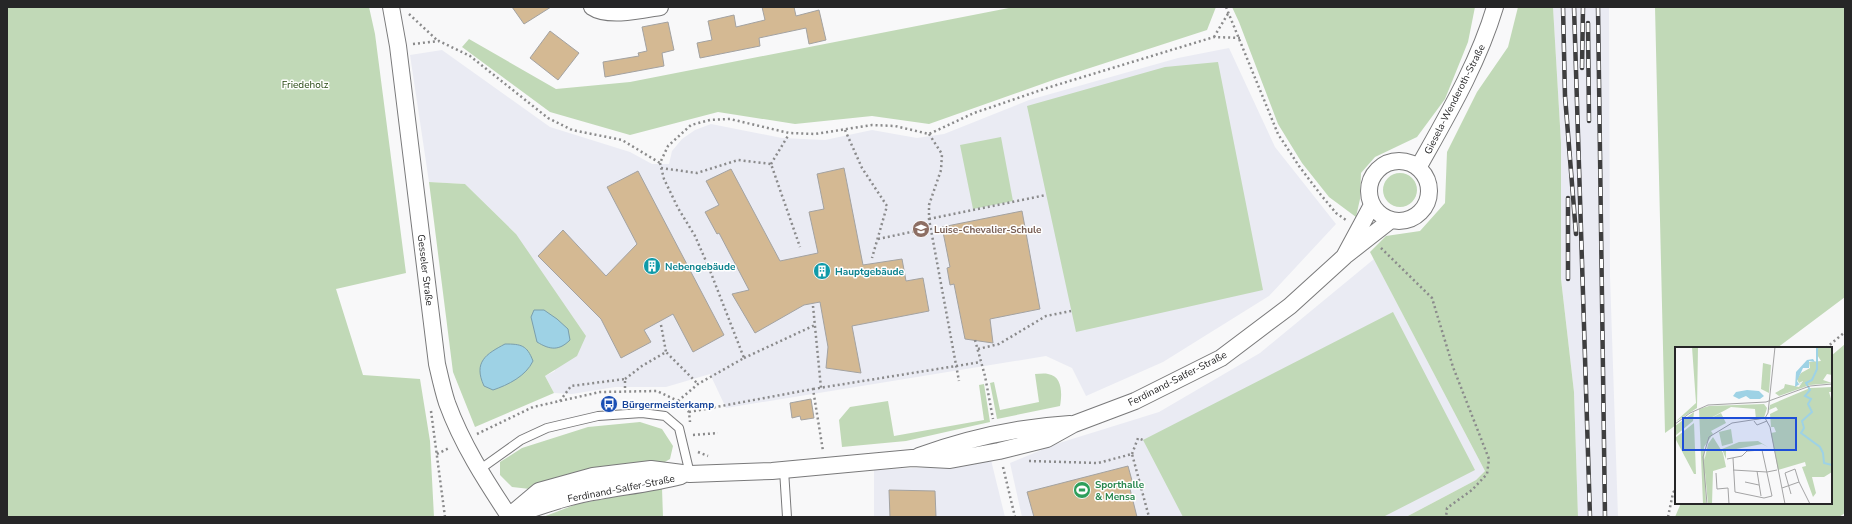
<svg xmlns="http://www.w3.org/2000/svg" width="1852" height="524" viewBox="0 0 1852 524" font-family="'Nunito Sans',sans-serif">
  <rect width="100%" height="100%" fill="#f8f8f9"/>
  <path fill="#eaebf3" d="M 1553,7 L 1609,7 L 1610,276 L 1618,517 L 1578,517 L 1574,392 L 1561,279 L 1561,143 Z
    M 1229,48 L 1275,147 L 1336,224 L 1269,296 L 1163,362 L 1086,396 L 1072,368 L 1046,356 L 726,408 L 710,374 L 666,387 L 615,387 L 572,394 L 554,393 L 545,376 L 555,371 L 516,234 L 465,184 L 429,182 L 410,55 L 442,50 L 550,127 L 630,152 L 652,164 L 669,164 L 672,151 L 682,139 L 695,130 L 711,124 L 782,138 L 825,140 L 872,130 L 917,138 L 944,134 L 1029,100 L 1178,58 Z
    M 1374,259 L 1485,471 L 1476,480 L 1406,517 L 1022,517 L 1010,463 L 1056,444 L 1159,412 L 1260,353 Z
    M 991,460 L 1005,517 L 874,517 L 874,470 L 953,466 Z"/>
  <path fill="#c1d9b7" d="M 7,7 L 369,7 L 375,34 L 406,273 L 336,289 L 363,375 L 420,379 L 430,441 L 434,517 L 7,517 Z
    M 1014,7 L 1216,7 L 1207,30 L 1056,79 L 929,124 L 872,116 L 795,124 L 718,112 L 630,135 L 550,112 L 462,47 L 469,39 L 556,89 L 630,82 Z
    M 1232,7 L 1475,7 L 1468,42 L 1445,99 L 1417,137 L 1375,157 L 1361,173 L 1360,199 L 1356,217 L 1329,197 L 1302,163 L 1278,124 L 1239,22 Z
    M 1518,7 L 1553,7 L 1561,143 L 1561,279 L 1574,392 L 1578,517 L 1406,517 L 1476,480 L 1485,471 L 1370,252 L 1386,236 L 1420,231 L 1445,203 L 1447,152 L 1477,92 L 1508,47 Z
    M 1655,7 L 1845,7 L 1845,297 L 1777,348 L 1676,348 L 1676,425 L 1665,433 Z
    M 1218,62 L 1263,290 L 1076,332 L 1027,106 L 1165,67 Z
    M 1001,137 L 1013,201 L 973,209 L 960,145 Z
    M1383 190a17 17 0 1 1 34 0a17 17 0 1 1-34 0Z
    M 429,182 L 465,184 L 516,234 L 586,336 L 577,356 L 545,376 L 554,393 L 475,427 L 453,372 Z
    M 1393,312 L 1475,470 L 1383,517 L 1183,517 L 1143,440 Z
    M 1845,344 L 1845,513 L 1839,517 L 1675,517 L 1681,503 L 1831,503 L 1831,356 Z
    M 1035,374 C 1039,374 1044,373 1048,374 C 1063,376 1062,395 1060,406 L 997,419 L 990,383 L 994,382 L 1000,410 L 1039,402 Z
    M 984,384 L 990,422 L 906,441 L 842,447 L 839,420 L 850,407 L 888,401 L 894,436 L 984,420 L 979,385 Z
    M 640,422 L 662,429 L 673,446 L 670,459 L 663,463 L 530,489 L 512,487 L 500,475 L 500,462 L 522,448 L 588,427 Z
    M 662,488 L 663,517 L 543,517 L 577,504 Z"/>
  <path fill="#9ed2e5" stroke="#7a9eac" d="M 534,310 L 544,310 L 557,319 L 568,329 L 570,340 C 559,351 550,350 537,342 L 531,317 Z
    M 505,344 C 521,344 527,345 533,361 C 526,376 508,385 493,390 L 484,386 C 473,362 486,354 505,344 Z"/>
  <path fill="#d4b993" stroke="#a3a2a1" d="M 512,7 L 551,7 L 524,24 Z
    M 762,7 L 794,7 L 796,16 L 819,10 L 826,40 L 809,44 L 806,28 L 759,38 L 760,46 L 700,58 L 697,43 L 712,40 L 708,21 L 734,15 L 736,27 L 765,20 Z
    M 668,22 L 674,50 L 662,53 L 664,66 L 605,77 L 603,62 L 639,56 L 638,53 L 647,51 L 642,27 Z
    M 550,31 L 579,53 L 558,80 L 530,58 Z
    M 844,168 L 863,265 L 902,259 L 906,281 L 923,278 L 929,311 L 852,326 L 861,373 L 826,368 L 828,347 L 820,302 L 804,305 L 755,333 L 732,294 L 749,290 L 719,233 L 717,234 L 705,212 L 719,205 L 706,181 L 731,169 L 780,261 L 818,253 L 809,212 L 824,209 L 817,174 Z
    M 638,171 L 724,335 L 693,352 L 673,314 L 644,330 L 651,342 L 621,358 L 601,319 L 538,256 L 563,230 L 606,276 L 637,244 L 607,187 Z
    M 1022,211 L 1040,309 L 990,319 L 993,343 L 965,339 L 954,284 L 950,285 L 947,268 L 950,267 L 942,227 Z
    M 811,399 L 814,418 L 801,420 L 800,416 L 792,418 L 790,403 Z
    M 1128,466 L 1134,488 L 1130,489 L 1137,517 L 1034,517 L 1027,492 Z
    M 889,490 L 935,491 L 936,517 L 890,517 Z"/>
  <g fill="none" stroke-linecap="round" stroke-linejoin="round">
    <g stroke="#79797a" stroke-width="10">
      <path id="lane" d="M 479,470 L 521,440 L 547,428 L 598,416 L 642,413 L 665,416 L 679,428 L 690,474
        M 784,470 L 787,517"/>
    </g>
    <g stroke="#79797a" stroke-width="18">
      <path id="street" d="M 391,7 L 398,46 L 437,364 C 440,377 443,391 447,403 C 462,444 485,480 509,516
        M 592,7 C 608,18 642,10 660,7
        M1369 191a30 30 0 1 1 60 0a30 30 0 1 1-60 0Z
        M 1418,168 C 1447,116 1478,64 1495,7
        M 1345,255 L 1372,205
        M 919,456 C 966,439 1020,427 1070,424
        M 517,514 C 544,505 571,495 599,491 C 627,486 654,483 681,476
        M 508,517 L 539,491 L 593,476 L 651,469 L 690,474 L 772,471 L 912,458 L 950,460 L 999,451 L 1047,439 L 1074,424 L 1135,401 L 1221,358 L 1290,306 L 1345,256 L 1391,220"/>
    </g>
    <path stroke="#8a8a8b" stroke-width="2.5" stroke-dasharray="2 3" stroke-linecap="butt" d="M 1226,7 L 1278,134 L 1299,166 L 1321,195 L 1336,213 L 1346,220
      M 409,14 L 438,41
      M 1214,37 L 1229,12
      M 413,44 L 439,41 L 470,56 L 548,118 L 572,130 L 622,140 L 660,163 L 668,146 L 691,125 L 710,120 L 730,119 L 789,133 L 815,134 L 872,125 L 895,126 L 929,134 L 974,113 L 1050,87 L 1214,37 L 1240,38
      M 845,130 L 862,168 L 887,206 L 872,258
      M 929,134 L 942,154 L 941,170 L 929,205 L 929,219 L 959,381
      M 660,163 L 664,179 L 678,208 L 695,236 L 709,268 L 744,358 L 698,384 L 678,401
      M 771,164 L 789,134
      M 661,168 L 697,173 L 738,160 L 771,164 L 800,247
      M 929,219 L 1046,195
      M 878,239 L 930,228
      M 1381,248 L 1432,298 L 1453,367 L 1489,459 L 1487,474 L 1472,490 L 1447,508 L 1446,517
      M 813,306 L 821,388
      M 661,325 L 666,352
      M 975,340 L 985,376 L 993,419
      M 1826,348 L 1845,332
      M 978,349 L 999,344 L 1046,316 L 1071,311
      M 744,358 L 815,325
      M 625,379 L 642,366 L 666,352 L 698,384
      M 813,389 L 981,362
      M 560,401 L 571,386 L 625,379 L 625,391
      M 431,411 L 445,517
      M 689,412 L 813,389 L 823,451
      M 477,434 L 533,407 L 600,392 L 657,391 L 678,401 L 689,412 L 690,422
      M 693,435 L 718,433
      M 698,452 L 708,456
      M 437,454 L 449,448
      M 1132,454 L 1138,438 L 1143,440
      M 1029,461 L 1098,463 L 1132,454 L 1149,517
      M 1003,467 L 1015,517
      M 1668,517 L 1673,493 L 1676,488"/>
    <use href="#lane" stroke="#fff" stroke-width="8"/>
    <use href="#street" stroke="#fff" stroke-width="16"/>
    <g stroke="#3e3e3f" stroke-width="4.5">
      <path id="rail" d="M 1563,7 L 1565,96 L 1576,234
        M 1574,7 L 1590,517
        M 1598,7 L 1605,517
        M 1588,23 L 1589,121
        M 1582,68 L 1583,7
        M 1568,279 L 1568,198"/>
    </g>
    <use href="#rail" stroke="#fff" stroke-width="3" stroke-dasharray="9" stroke-linecap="butt"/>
  </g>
  <defs>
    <g id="school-disc" transform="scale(0.9)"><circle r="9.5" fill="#8d6e63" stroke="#fff"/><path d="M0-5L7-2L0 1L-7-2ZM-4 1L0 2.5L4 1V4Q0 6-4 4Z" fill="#fff"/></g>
    <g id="building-disc" transform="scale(0.9)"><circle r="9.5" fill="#0f9aa8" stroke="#fff"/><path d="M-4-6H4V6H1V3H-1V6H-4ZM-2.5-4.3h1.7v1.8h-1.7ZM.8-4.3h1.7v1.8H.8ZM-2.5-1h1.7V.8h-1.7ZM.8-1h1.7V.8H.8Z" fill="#fff"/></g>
    <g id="bus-disc" transform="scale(0.9)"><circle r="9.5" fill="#1a4fb4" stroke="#fff"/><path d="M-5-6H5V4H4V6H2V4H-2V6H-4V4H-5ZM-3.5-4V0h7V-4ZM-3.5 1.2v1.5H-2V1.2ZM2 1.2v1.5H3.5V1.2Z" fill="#fff"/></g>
    <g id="stadium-disc" transform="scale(0.9)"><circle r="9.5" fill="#2e9e5b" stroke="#fff"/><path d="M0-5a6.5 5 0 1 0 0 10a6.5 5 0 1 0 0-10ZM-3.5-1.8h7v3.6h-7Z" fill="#fff"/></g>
  </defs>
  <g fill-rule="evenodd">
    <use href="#school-disc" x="921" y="229"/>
    <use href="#building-disc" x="652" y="266"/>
    <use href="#building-disc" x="822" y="271"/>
    <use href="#bus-disc" x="609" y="404"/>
    <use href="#stadium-disc" x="1082" y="490"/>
  </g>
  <g text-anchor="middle" stroke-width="3" stroke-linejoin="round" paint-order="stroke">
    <g font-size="10" fill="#22440d" stroke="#fff">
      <text x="305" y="88">Friedeholz</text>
    </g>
    <g font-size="10" fill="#262627" stroke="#fff">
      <text transform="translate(1454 99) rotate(-63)" y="4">Giesela-Wenderoth-Straße</text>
      <text transform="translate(426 270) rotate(83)" y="4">Gesseler Straße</text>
      <text transform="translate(1177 378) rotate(-27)" y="4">Ferdinand-Salfer-Straße</text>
      <text transform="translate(621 488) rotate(-11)" y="4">Ferdinand-Salfer-Straße</text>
    </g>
    <g font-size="10" font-weight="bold" fill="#785e54" stroke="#fff" text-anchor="start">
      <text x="934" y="233">Luise-Chevalier-Schule</text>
    </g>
    <g font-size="10" font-weight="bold" fill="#0d838f" stroke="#fff" text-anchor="start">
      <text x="665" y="270">Nebengebäude</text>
      <text x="835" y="275">Hauptgebäude</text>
    </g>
    <g font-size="10" font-weight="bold" fill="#164399" stroke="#fff" text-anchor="start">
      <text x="622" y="408">Bürgermeisterkamp</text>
    </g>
    <g font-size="10" font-weight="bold" fill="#27864d" stroke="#fff" text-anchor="start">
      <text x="1095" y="488">Sporthalle<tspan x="1095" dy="12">&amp; Mensa</tspan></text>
    </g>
  </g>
  <g transform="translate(1675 347)">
    <rect width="157" height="157" fill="#f8f8f9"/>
    <path d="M 17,0 L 23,0 L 22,61 L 0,75 L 21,56 ZM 142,0 L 157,0 L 157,28 L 152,27 L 148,33 L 157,36 L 135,38 L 104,49 L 100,46 L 109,41 L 110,37 L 124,40 L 128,34 L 124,36 L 122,32 L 126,26 L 135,21 L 134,15 L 146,14 L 141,6 ZM 88,16 L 96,18 L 94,46 L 86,42 ZM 157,40 L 157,45 L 154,45 L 157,55 L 157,125 L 149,130 L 137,130 L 141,146 L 138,150 L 127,120 L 131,119 L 130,115 L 103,123 L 96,86 L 101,85 L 99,80 L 96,80 L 95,67 L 103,63 L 101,60 L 94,63 L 95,58 L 135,41 ZM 89,57 L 92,61 L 89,71 L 81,73 L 80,62 L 56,60 L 32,73 L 46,66 L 51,76 L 36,84 L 38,87 L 29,100 L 31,157 L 28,157 L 24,62 L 34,59 ZM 19,65 L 18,74 L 0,89 L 0,79 ZM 19,76 L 21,127 L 19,127 L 0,91 ZM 56,82 L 58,96 L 47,99 L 44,85 ZM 38,90 L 48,106 L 51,120 L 38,124 L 37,157 L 33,157 L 29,115 L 33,97 ZM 83,94 L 93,100 L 87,97 L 51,104 L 51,112 L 47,102 L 64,95 Z" fill="#c1d9b7"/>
    <path d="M 138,12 L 140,15 L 134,14 L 134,21 L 128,21 L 122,34 L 124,37 L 128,35 L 120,40 L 121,25 L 132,13 ZM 72,43 L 84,44 L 89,49 L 85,52 L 75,52 L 71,49 L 64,52 L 58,49 L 61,45 Z" fill="#9ed2e5"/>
    <path fill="none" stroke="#9ed2e5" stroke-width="2" d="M 142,0 L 142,22 L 137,33 L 131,36 L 135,43 L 130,49 L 136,52 L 133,57 L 137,65 L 127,74 L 129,81 L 126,86 L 145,100 L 148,106 L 149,116 L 157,118"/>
    <path fill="none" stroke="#a4a4a5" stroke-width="1" d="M 90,71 L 95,80 L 110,157M 90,71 L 93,66 L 100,0M 79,74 L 82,78 L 92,74M 0,77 L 15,66 L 33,58 L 91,55 L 135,39 L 157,37M 52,112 L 67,109 L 72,104 L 87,103 L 97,149 L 89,151 L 60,145 L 58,111M 58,123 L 92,125 L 102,123M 82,124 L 86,149M 41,126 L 42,142 L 53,141 L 54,157M 70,135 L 84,138M 107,141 L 124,135 L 135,157M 116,147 L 110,126 L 120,122 L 124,135M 32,157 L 28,110 L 34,90 L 57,76 L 90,71"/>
    <path fill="#1d4ed8" fill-opacity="0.15" stroke="#1d4ed8" stroke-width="2" d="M 8,71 L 121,71 L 121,103 L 8,103 Z"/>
    <rect width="157" height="157" fill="none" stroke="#262627" stroke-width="2"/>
  </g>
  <rect width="1852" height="524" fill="none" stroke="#262627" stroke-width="16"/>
</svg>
